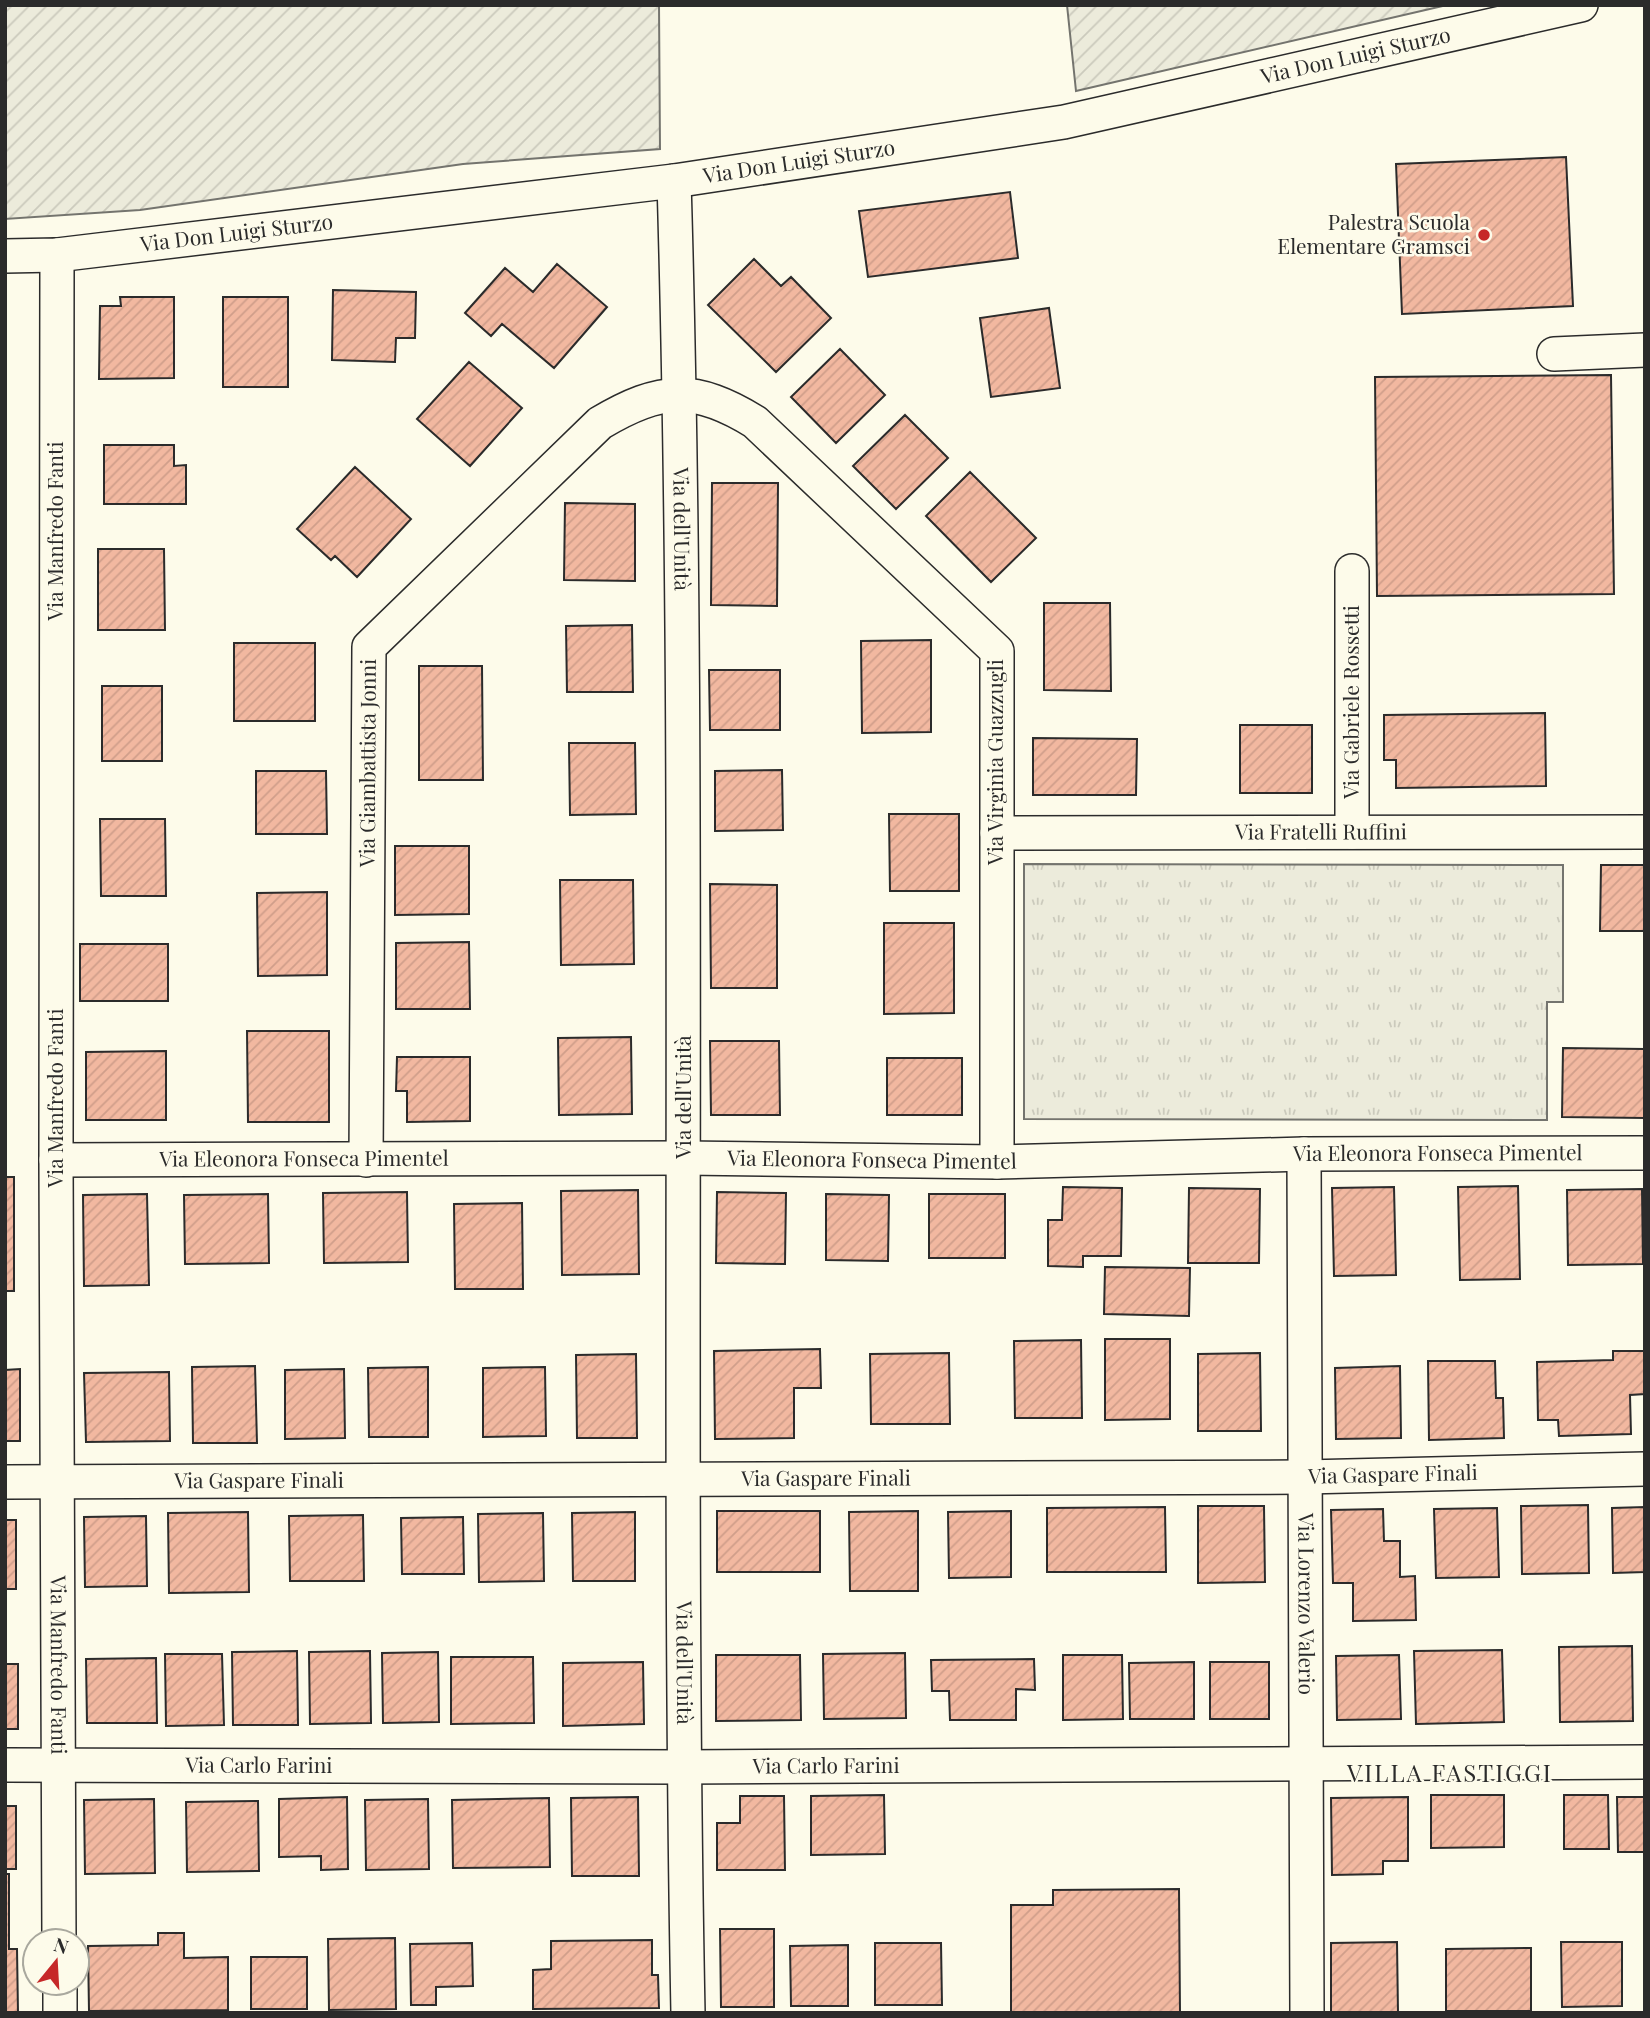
<svg xmlns="http://www.w3.org/2000/svg" width="1650" height="2018" viewBox="0 0 1650 2018" font-family="'Playfair Display',serif">
  <defs>
    <pattern id="grass-tufts" width="24" height="20" patternUnits="userSpaceOnUse" patternTransform="scale(1.75)"><rect width="24" height="20" fill="#ecebdb"/><path d="M3 7l-1-3M5 7V3M7 7l1-3M15 17l-1-3M17 17v-4M19 17l1-3" fill="none" stroke="#cbcabc"/></pattern>
    <pattern id="garden-furrows" width="10" height="10" patternUnits="userSpaceOnUse" patternTransform="scale(1.75)"><rect width="10" height="10" fill="#ecebdb"/><path d="M-1 1l2-2M0 10L10 0M9 11l2-2" fill="none" stroke="#cbcabc"/></pattern>
    <pattern id="building-hatch" width="6" height="6" patternUnits="userSpaceOnUse" patternTransform="scale(1.75)"><rect width="6" height="6" fill="#f2b8a0"/><path d="M-1 1l2-2M0 6l6-6M5 7l2-2" fill="none" stroke="#d09e8a"/></pattern>
  </defs>
  <rect width="100%" height="100%" fill="#fdfbea"/>
  <path fill="url(#grass-tufts)" stroke="#74746e" stroke-width="2" d="M 1024,864 L 1563,865 L 1563,1002 L 1547,1002 L 1547,1120 L 1024,1119 Z"/>
  <path fill="url(#garden-furrows)" stroke="#74746e" stroke-width="2" d="M 5,5 L 659,5 L 660,149 L 463,164 L 140,210 L 5,219 Z
    M 1067,5 L 1447,5 L 1076,91 Z"/>
  <path fill="url(#building-hatch)" stroke="#2b2b2b" stroke-width="2" d="M 1566,157 L 1573,306 L 1402,314 L 1396,164 Z
    M 1010,192 L 1018,258 L 868,277 L 859,211 Z
    M 754,259 L 781,286 L 791,277 L 831,318 L 776,372 L 708,305 Z
    M 557,264 L 607,307 L 554,368 L 502,324 L 491,336 L 465,313 L 505,268 L 533,292 Z
    M 333,290 L 416,292 L 415,338 L 396,338 L 395,362 L 332,360 Z
    M 120,297 L 174,297 L 174,378 L 99,379 L 100,306 L 121,306 Z
    M 223,297 L 288,297 L 288,387 L 223,387 Z
    M 1049,308 L 1060,388 L 991,397 L 980,318 Z
    M 840,349 L 885,395 L 836,443 L 791,397 Z
    M 469,362 L 522,408 L 470,466 L 417,419 Z
    M 1611,375 L 1614,594 L 1377,596 L 1375,377 Z
    M 905,415 L 948,458 L 896,509 L 853,466 Z
    M 104,445 L 174,445 L 174,466 L 186,465 L 186,504 L 104,504 Z
    M 355,467 L 411,519 L 357,577 L 335,556 L 331,560 L 297,529 Z
    M 970,472 L 1036,538 L 991,582 L 926,516 Z
    M 712,483 L 778,483 L 777,606 L 711,605 Z
    M 565,503 L 635,504 L 635,581 L 564,580 Z
    M 98,549 L 164,549 L 165,630 L 98,630 Z
    M 1044,603 L 1110,603 L 1111,691 L 1044,690 Z
    M 632,625 L 633,692 L 567,692 L 566,626 Z
    M 931,640 L 931,732 L 862,733 L 861,641 Z
    M 234,643 L 315,643 L 315,721 L 234,721 Z
    M 419,666 L 482,666 L 483,780 L 419,780 Z
    M 709,670 L 780,670 L 780,730 L 710,730 Z
    M 102,686 L 162,686 L 162,761 L 102,761 Z
    M 1545,713 L 1546,786 L 1396,788 L 1396,760 L 1384,760 L 1384,715 Z
    M 1240,725 L 1312,725 L 1312,793 L 1240,793 Z
    M 1033,738 L 1137,739 L 1136,795 L 1033,795 Z
    M 569,743 L 635,743 L 636,814 L 570,815 Z
    M 782,770 L 783,830 L 715,831 L 715,771 Z
    M 256,771 L 326,771 L 327,834 L 256,834 Z
    M 889,814 L 959,814 L 959,891 L 890,891 Z
    M 100,819 L 165,819 L 166,896 L 101,896 Z
    M 395,846 L 469,846 L 469,914 L 395,915 Z
    M 1601,865 L 1645,865 L 1645,931 L 1600,931 Z
    M 560,880 L 633,880 L 634,964 L 561,965 Z
    M 710,884 L 777,885 L 777,988 L 711,988 Z
    M 327,892 L 327,975 L 258,976 L 257,893 Z
    M 884,923 L 954,923 L 954,1013 L 884,1014 Z
    M 469,942 L 470,1009 L 396,1009 L 396,943 Z
    M 80,944 L 168,944 L 168,1001 L 80,1001 Z
    M 247,1031 L 329,1031 L 329,1122 L 248,1122 Z
    M 631,1037 L 632,1114 L 559,1115 L 558,1038 Z
    M 710,1041 L 779,1041 L 780,1115 L 711,1115 Z
    M 1563,1048 L 1645,1049 L 1645,1118 L 1562,1117 Z
    M 166,1051 L 166,1120 L 86,1120 L 86,1052 Z
    M 397,1057 L 470,1057 L 470,1121 L 407,1122 L 407,1091 L 396,1091 Z
    M 887,1058 L 962,1058 L 962,1115 L 887,1115 Z
    M 5,1177 L 14,1177 L 14,1291 L 5,1291 Z
    M 1518,1186 L 1520,1279 L 1460,1280 L 1458,1187 Z
    M 1063,1187 L 1122,1188 L 1121,1256 L 1083,1256 L 1083,1267 L 1048,1266 L 1048,1220 L 1062,1220 Z
    M 1394,1187 L 1396,1275 L 1334,1276 L 1332,1188 Z
    M 1189,1188 L 1260,1189 L 1259,1263 L 1188,1263 Z
    M 1642,1189 L 1643,1264 L 1568,1265 L 1567,1190 Z
    M 638,1190 L 639,1274 L 562,1275 L 561,1191 Z
    M 407,1192 L 408,1262 L 324,1263 L 323,1193 Z
    M 717,1192 L 786,1193 L 785,1264 L 716,1263 Z
    M 147,1194 L 149,1285 L 84,1286 L 83,1195 Z
    M 268,1194 L 269,1263 L 185,1264 L 184,1195 Z
    M 826,1194 L 889,1195 L 888,1261 L 826,1260 Z
    M 929,1194 L 1005,1194 L 1005,1258 L 929,1258 Z
    M 522,1203 L 523,1289 L 455,1289 L 454,1204 Z
    M 1105,1267 L 1190,1268 L 1189,1316 L 1104,1314 Z
    M 1105,1339 L 1170,1339 L 1170,1419 L 1105,1420 Z
    M 1081,1340 L 1082,1418 L 1015,1418 L 1014,1341 Z
    M 820,1349 L 821,1388 L 794,1388 L 794,1438 L 715,1439 L 714,1351 Z
    M 1613,1351 L 1645,1351 L 1645,1394 L 1630,1395 L 1631,1434 L 1559,1436 L 1558,1420 L 1538,1420 L 1537,1362 L 1613,1360 Z
    M 949,1353 L 950,1424 L 871,1424 L 870,1354 Z
    M 1260,1353 L 1261,1431 L 1198,1431 L 1198,1354 Z
    M 636,1354 L 637,1438 L 577,1438 L 576,1355 Z
    M 1428,1361 L 1495,1361 L 1496,1398 L 1503,1398 L 1504,1438 L 1429,1440 Z
    M 255,1366 L 257,1443 L 193,1443 L 192,1367 Z
    M 1400,1366 L 1401,1438 L 1336,1439 L 1335,1368 Z
    M 428,1367 L 428,1437 L 369,1437 L 368,1368 Z
    M 545,1367 L 546,1436 L 483,1437 L 483,1368 Z
    M 20,1369 L 20,1441 L 5,1441 L 5,1370 Z
    M 344,1369 L 345,1438 L 285,1439 L 285,1370 Z
    M 169,1372 L 170,1441 L 86,1442 L 84,1373 Z
    M 1588,1505 L 1589,1573 L 1522,1574 L 1521,1506 Z
    M 1198,1506 L 1264,1506 L 1265,1582 L 1198,1583 Z
    M 1165,1507 L 1166,1572 L 1047,1572 L 1047,1508 Z
    M 1645,1507 L 1645,1572 L 1613,1573 L 1612,1508 Z
    M 1497,1508 L 1499,1577 L 1436,1578 L 1434,1509 Z
    M 1383,1509 L 1384,1541 L 1400,1541 L 1400,1577 L 1415,1576 L 1416,1620 L 1353,1621 L 1353,1583 L 1333,1583 L 1331,1510 Z
    M 717,1511 L 820,1511 L 820,1572 L 717,1572 Z
    M 918,1511 L 918,1591 L 850,1591 L 849,1512 Z
    M 1011,1511 L 1011,1577 L 949,1578 L 948,1512 Z
    M 248,1512 L 249,1592 L 169,1593 L 168,1513 Z
    M 635,1512 L 635,1581 L 573,1581 L 572,1513 Z
    M 543,1513 L 544,1581 L 479,1582 L 478,1514 Z
    M 363,1515 L 364,1581 L 290,1581 L 289,1516 Z
    M 146,1516 L 147,1586 L 85,1587 L 84,1517 Z
    M 463,1517 L 464,1574 L 402,1574 L 401,1518 Z
    M 5,1520 L 16,1520 L 16,1589 L 5,1589 Z
    M 1632,1646 L 1633,1721 L 1560,1722 L 1559,1647 Z
    M 1502,1650 L 1504,1722 L 1416,1724 L 1414,1651 Z
    M 297,1651 L 298,1725 L 233,1725 L 232,1652 Z
    M 370,1651 L 371,1723 L 310,1724 L 309,1652 Z
    M 438,1652 L 439,1722 L 383,1723 L 382,1653 Z
    M 905,1653 L 906,1718 L 824,1719 L 823,1654 Z
    M 165,1654 L 222,1654 L 224,1725 L 166,1726 Z
    M 716,1655 L 800,1655 L 801,1720 L 716,1721 Z
    M 1063,1655 L 1122,1655 L 1123,1719 L 1063,1720 Z
    M 1399,1655 L 1401,1719 L 1337,1720 L 1336,1656 Z
    M 451,1657 L 533,1657 L 534,1723 L 451,1724 Z
    M 156,1658 L 157,1723 L 87,1723 L 86,1659 Z
    M 1034,1659 L 1035,1690 L 1016,1689 L 1016,1720 L 950,1720 L 949,1691 L 932,1691 L 931,1660 Z
    M 643,1662 L 644,1724 L 563,1726 L 563,1663 Z
    M 1194,1662 L 1194,1719 L 1130,1719 L 1129,1663 Z
    M 1210,1662 L 1269,1662 L 1269,1719 L 1210,1719 Z
    M 5,1664 L 18,1664 L 18,1729 L 5,1729 Z
    M 884,1795 L 885,1854 L 811,1855 L 811,1796 Z
    M 1431,1795 L 1504,1795 L 1504,1847 L 1431,1848 Z
    M 1564,1795 L 1608,1795 L 1609,1849 L 1564,1849 Z
    M 740,1796 L 784,1796 L 785,1870 L 717,1870 L 717,1823 L 740,1823 Z
    M 347,1797 L 348,1869 L 321,1870 L 321,1856 L 279,1857 L 279,1799 Z
    M 638,1797 L 639,1876 L 572,1876 L 571,1798 Z
    M 1408,1797 L 1408,1861 L 1383,1861 L 1383,1874 L 1332,1875 L 1331,1798 Z
    M 1617,1797 L 1645,1797 L 1645,1852 L 1618,1852 Z
    M 549,1798 L 550,1867 L 453,1868 L 452,1800 Z
    M 154,1799 L 155,1873 L 85,1874 L 84,1800 Z
    M 428,1799 L 429,1869 L 366,1870 L 365,1800 Z
    M 258,1801 L 259,1871 L 187,1872 L 186,1802 Z
    M 5,1806 L 16,1806 L 16,1869 L 5,1869 Z
    M 5,1874 L 9,1874 L 9,1949 L 17,1949 L 18,2013 L 5,2013 Z
    M 1179,1889 L 1180,2013 L 1011,2013 L 1011,1905 L 1053,1905 L 1053,1890 Z
    M 720,1929 L 774,1929 L 774,2007 L 721,2007 Z
    M 158,1933 L 184,1933 L 184,1958 L 228,1957 L 228,2010 L 89,2011 L 88,1946 L 158,1945 Z
    M 395,1938 L 396,2009 L 329,2010 L 328,1939 Z
    M 652,1940 L 652,1975 L 658,1975 L 659,2008 L 533,2009 L 533,1970 L 551,1969 L 551,1941 Z
    M 1397,1942 L 1398,2013 L 1331,2013 L 1331,1943 Z
    M 1561,1942 L 1622,1942 L 1622,2006 L 1562,2007 Z
    M 472,1943 L 473,1986 L 436,1987 L 436,2005 L 411,2005 L 410,1944 Z
    M 875,1943 L 941,1943 L 942,2005 L 875,2005 Z
    M 848,1945 L 848,2006 L 791,2006 L 790,1946 Z
    M 1531,1948 L 1531,2011 L 1446,2011 L 1446,1949 Z
    M 251,1957 L 307,1957 L 307,2009 L 251,2009 Z"/>
  <g fill="none" stroke-linecap="round" stroke-linejoin="round">
    <g stroke="#2b2b2b" stroke-width="36">
      <g id="street">
        <path id="s1" d="M 674,181 C 692,791 676,1402 688,2013"/>
        <path id="s2" d="M 57,255 L 56,1160 L 59,1941"/>
        <path id="s3" d="M 5,256 L 57,255 L 674,181 L 1064,122 L 1581,5"/>
        <path d="M 1554,354 L 1645,350"/>
        <path d="M 1352,832 L 1352,571"/>
        <path id="s4" d="M 997,833 L 1645,832"/>
        <path id="s5" d="M 1304,1154 L 1307,2013"/>
        <path id="s6" d="M 56,1160 L 685,1158 L 997,1162 L 1304,1154 L 1645,1153"/>
        <path id="s7" d="M 366,1160 L 369,647 L 600,423 C 661,387 695,385 755,422 L 997,651 L 997,1162"/>
        <path id="s8" d="M 5,1482 L 1305,1477 L 1645,1469"/>
        <path id="s9" d="M 5,1765 L 683,1767 L 1645,1762"/>
        <path d="M 60,1983 L 60,2013"/>
      </g>
    </g>
    <use href="#street" stroke="#fdfbea" stroke-width="33"/>
  </g>
  <circle fill="#c62828" stroke="#fdfbea" stroke-width="2.5" cx="1484" cy="235" r="7"/>
  <g text-anchor="middle" stroke-width="5" stroke-linejoin="round" paint-order="stroke">
    <g font-size="21" fill="#2b2b2b" stroke="#fdfbea">
      <text dy="7" stroke="none"><textPath href="#s3" startOffset="1367">Via Don Luigi Sturzo</textPath></text>
      <text dy="7" stroke="none"><textPath href="#s3" startOffset="800">Via Don Luigi Sturzo</textPath></text>
      <text dy="7" stroke="none"><textPath href="#s3" startOffset="233">Via Don Luigi Sturzo</textPath></text>
      <text dy="7" stroke="none"><textPath href="#s1" startOffset="348">Via dell'Unità</textPath></text>
      <text transform="translate(56 531) rotate(-90)" y="7">Via Manfredo Fanti</text>
      <text transform="translate(1352 702) rotate(-90)" y="7">Via Gabriele Rossetti</text>
      <text dy="7" stroke="none"><textPath href="#s7" startOffset="397">Via Giambattista Jonni</textPath></text>
      <text transform="translate(996 762) rotate(-90)" y="7">Via Virginia Guazzugli</text>
      <text dy="7" stroke="none"><textPath href="#s4" startOffset="324">Via Fratelli Ruffini</textPath></text>
      <text transform="translate(684 1097) rotate(-90)" y="7">Via dell'Unità</text>
      <text transform="translate(56 1098) rotate(-90)" y="7">Via Manfredo Fanti</text>
      <text dy="7" stroke="none"><textPath href="#s6" startOffset="1382">Via Eleonora Fonseca Pimentel</textPath></text>
      <text dy="7" stroke="none"><textPath href="#s6" startOffset="248">Via Eleonora Fonseca Pimentel</textPath></text>
      <text dy="7" stroke="none"><textPath href="#s6" startOffset="816">Via Eleonora Fonseca Pimentel</textPath></text>
      <text dy="7" stroke="none"><textPath href="#s8" startOffset="1388">Via Gaspare Finali</textPath></text>
      <text dy="7" stroke="none"><textPath href="#s8" startOffset="821">Via Gaspare Finali</textPath></text>
      <text dy="7" stroke="none"><textPath href="#s8" startOffset="254">Via Gaspare Finali</textPath></text>
      <text dy="7" stroke="none"><textPath href="#s5" startOffset="450">Via Lorenzo Valerio</textPath></text>
      <text dy="7" stroke="none"><textPath href="#s1" startOffset="1482">Via dell'Unità</textPath></text>
      <text dy="7" stroke="none"><textPath href="#s2" startOffset="1410">Via Manfredo Fanti</textPath></text>
      <text dy="7" stroke="none"><textPath href="#s9" startOffset="254">Via Carlo Farini</textPath></text>
      <text dy="7" stroke="none"><textPath href="#s9" startOffset="821">Via Carlo Farini</textPath></text>
    </g>
    <g font-size="21" fill="#2b2b2b" stroke="#fdfbea" text-anchor="end">
      <text x="1470" y="230">Palestra Scuola<tspan x="1470" dy="24">Elementare Gramsci</tspan></text>
    </g>
    <g font-size="24" letter-spacing="2" fill="#2b2b2b" stroke="#fdfbea">
      <text x="1450" y="1782">VILLA FASTIGGI</text>
    </g>
  </g>
  <rect width="1650" height="2018" fill="none" stroke="#2b2b2b" stroke-width="14"/>
  <g transform="translate(56 1962) rotate(18)"><circle r="33" fill="#fdfbea" stroke="#a9a89e" stroke-width="2"/>
  <path d="M0-5L12 26L0 18L-12 26Z" fill="#c62828"/>
  <text y="-10" font-size="19" font-weight="bold" text-anchor="middle" fill="#2b2b2b">N</text>
  </g>
</svg>
